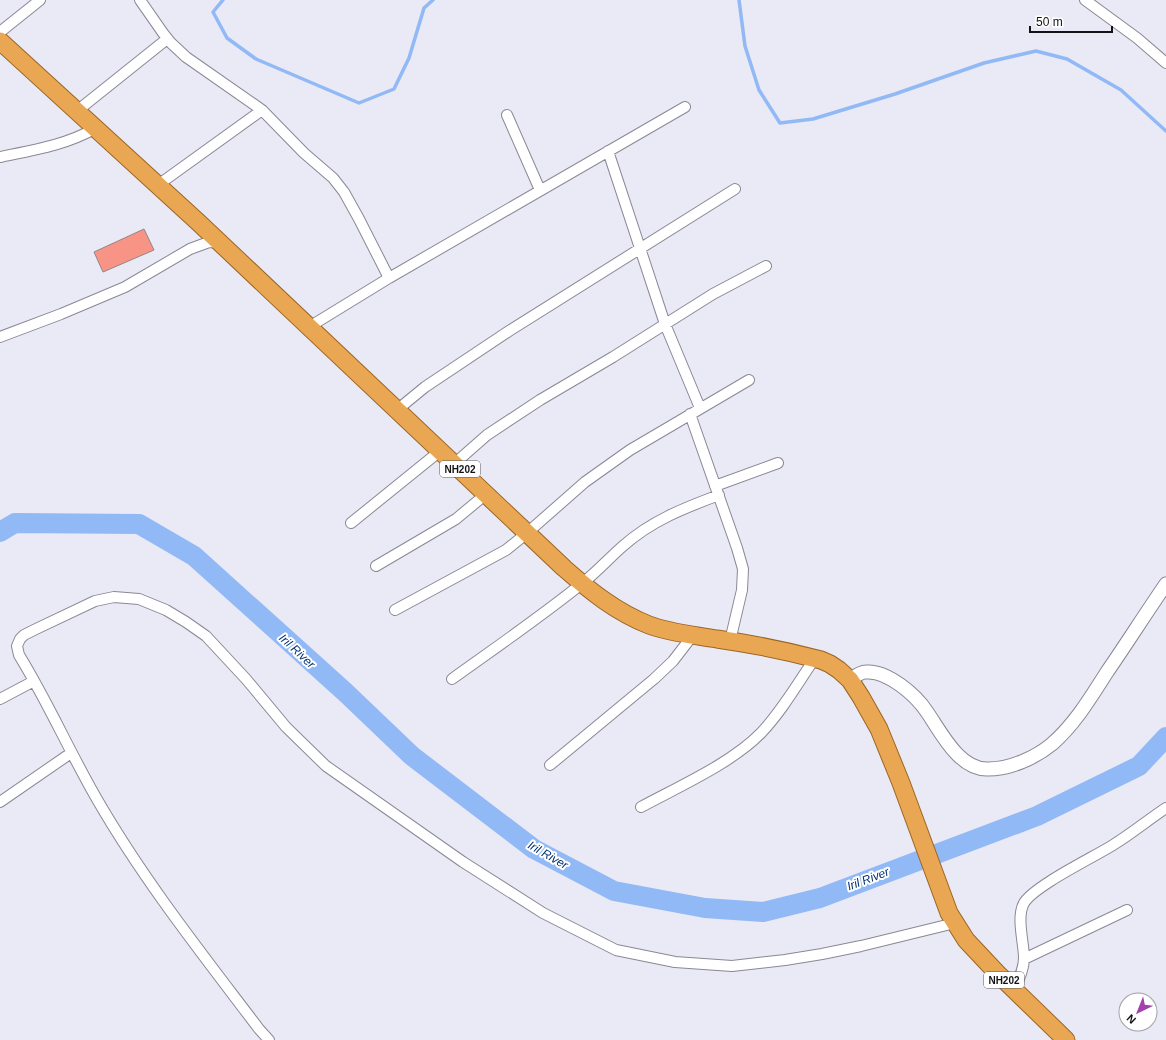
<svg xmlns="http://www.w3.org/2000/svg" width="1166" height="1040" viewBox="0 0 1166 1040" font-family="Arial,sans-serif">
  <rect width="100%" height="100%" fill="#eae9f6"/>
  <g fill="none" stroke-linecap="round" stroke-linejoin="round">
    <path stroke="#91b9f6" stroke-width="3.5" d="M 223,0 L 213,12 L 227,38 L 256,59 L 359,103 L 394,89 L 409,58 L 424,8 L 433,0
      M 739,0 L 745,46 L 759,90 L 780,123 L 813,119 L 895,94 L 984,63 L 1036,51 L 1067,59 L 1121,90 L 1166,131"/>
    <path stroke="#91b9f6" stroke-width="20" d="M 0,532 L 15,523 L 139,524 L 194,556 L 345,692 L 412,756 L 534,849 L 614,891 L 705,908 L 763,912 L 820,898 L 1037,816 L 1139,766 L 1166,737"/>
  </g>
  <path fill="#f79485" stroke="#938583" d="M 144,229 L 154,250 L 103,272 L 94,252 Z"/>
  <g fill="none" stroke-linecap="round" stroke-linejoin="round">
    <g stroke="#8a8894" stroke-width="12">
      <path id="minor" d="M 140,0 L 163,33 L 171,43 L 186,57 L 262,110 L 304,153 L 333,178 L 344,192 L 359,219 L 389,278
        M 1085,0 L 1137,38 L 1166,63
        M 0,32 L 40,0
        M 77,111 L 167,39
        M 507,115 L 540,190
        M 608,151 L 665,324 L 700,408
        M 0,157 C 34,150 66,145 96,128
        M 158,185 L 262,110
        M 309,327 L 389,278 L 685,107
        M 0,337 L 61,314 L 125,287 L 190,249 L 209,242 L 221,243
        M 397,410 L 425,387 L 509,331 L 735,189
        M 690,414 L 737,548 L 743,569 L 742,590 L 730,641
        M 454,464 L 487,435 L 540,400 L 613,357 L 713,294 L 766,266
        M 715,486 L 778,463
        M 351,523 L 440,451
        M 376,566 L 456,519 L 486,494
        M 395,610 L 506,550 L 527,533 L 585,482 L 630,450 L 749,380
        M 452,679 C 495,648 539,618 580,585 C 595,574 608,559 623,546 C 651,521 684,508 719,495
        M 0,699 L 34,681
        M 550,765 L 654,679 L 673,661 L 693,635
        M 0,802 L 71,753
        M 641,807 C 678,787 732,763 761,733 C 782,711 798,683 815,658
        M 1024,959 L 1127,910
        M 1014,990 C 1019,979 1024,969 1024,958 C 1024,943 1016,917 1024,903 C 1034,886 1094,857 1113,845 C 1131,834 1148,820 1166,808
        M 269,1040 L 259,1029 C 203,955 145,882 98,801 C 70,753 48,702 19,655 L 17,646 L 20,639 L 24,635 L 36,629 L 95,601 L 114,597 L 139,599 L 166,610 L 186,622 L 206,636 L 246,679 L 286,727 L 326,766 L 463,862 L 543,913 L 616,950 L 675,962 L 732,966 L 785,960 L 822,954 L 861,946 L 955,923"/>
    </g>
    <g stroke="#8a8894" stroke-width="15">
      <path id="tertiary" d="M 850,680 C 854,677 860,672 866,672 C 887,670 916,695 927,712 C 941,732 959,770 988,769 C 1010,769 1035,758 1052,744 C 1075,724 1091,697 1107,672 C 1127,643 1146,613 1166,584"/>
    </g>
    <g stroke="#9b6522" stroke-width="19">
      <path id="trunk" d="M 0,41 L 198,222 L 564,568 C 590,591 616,612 649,625 C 670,633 695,635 717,639 C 752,644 787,651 821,660 L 830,664 L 839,670 L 850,680 L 861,697 L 879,729 L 901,783 L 949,913 L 966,940 L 997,973 L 1066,1040"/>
    </g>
    <use href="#minor" stroke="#fff" stroke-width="10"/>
    <use href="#tertiary" stroke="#fff" stroke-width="13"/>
    <use href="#trunk" stroke="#eaa753" stroke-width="17"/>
  </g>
  <g text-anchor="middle" stroke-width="4" stroke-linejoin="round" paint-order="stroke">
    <g fill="#fff" stroke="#5a5a5d" stroke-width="1">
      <rect x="440" y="461" width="40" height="16" rx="3"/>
      <rect x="984" y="972" width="40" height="16" rx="3"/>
    </g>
    <g font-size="10" font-weight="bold" fill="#131317">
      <text x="460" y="473">NH202</text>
      <text x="1004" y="984">NH202</text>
    </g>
    <g font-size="12" font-style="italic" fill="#023172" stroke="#fff">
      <text transform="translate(297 651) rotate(43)" y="4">Iril River</text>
      <text transform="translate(548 855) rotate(30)" y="4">Iril River</text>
      <text transform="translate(868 879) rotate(-21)" y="4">Iril River</text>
    </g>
  </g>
  <g transform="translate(1138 1012) rotate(223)"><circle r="19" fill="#ffffff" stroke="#a1a1a2"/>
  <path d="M0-3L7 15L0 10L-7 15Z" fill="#a242aa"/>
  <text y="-6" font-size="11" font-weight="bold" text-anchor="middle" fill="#131317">N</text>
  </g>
  <path d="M1030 26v6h82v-6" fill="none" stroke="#131317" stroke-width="2"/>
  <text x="1036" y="26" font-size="12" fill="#131317" stroke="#ffffff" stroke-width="3" paint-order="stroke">50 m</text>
</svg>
